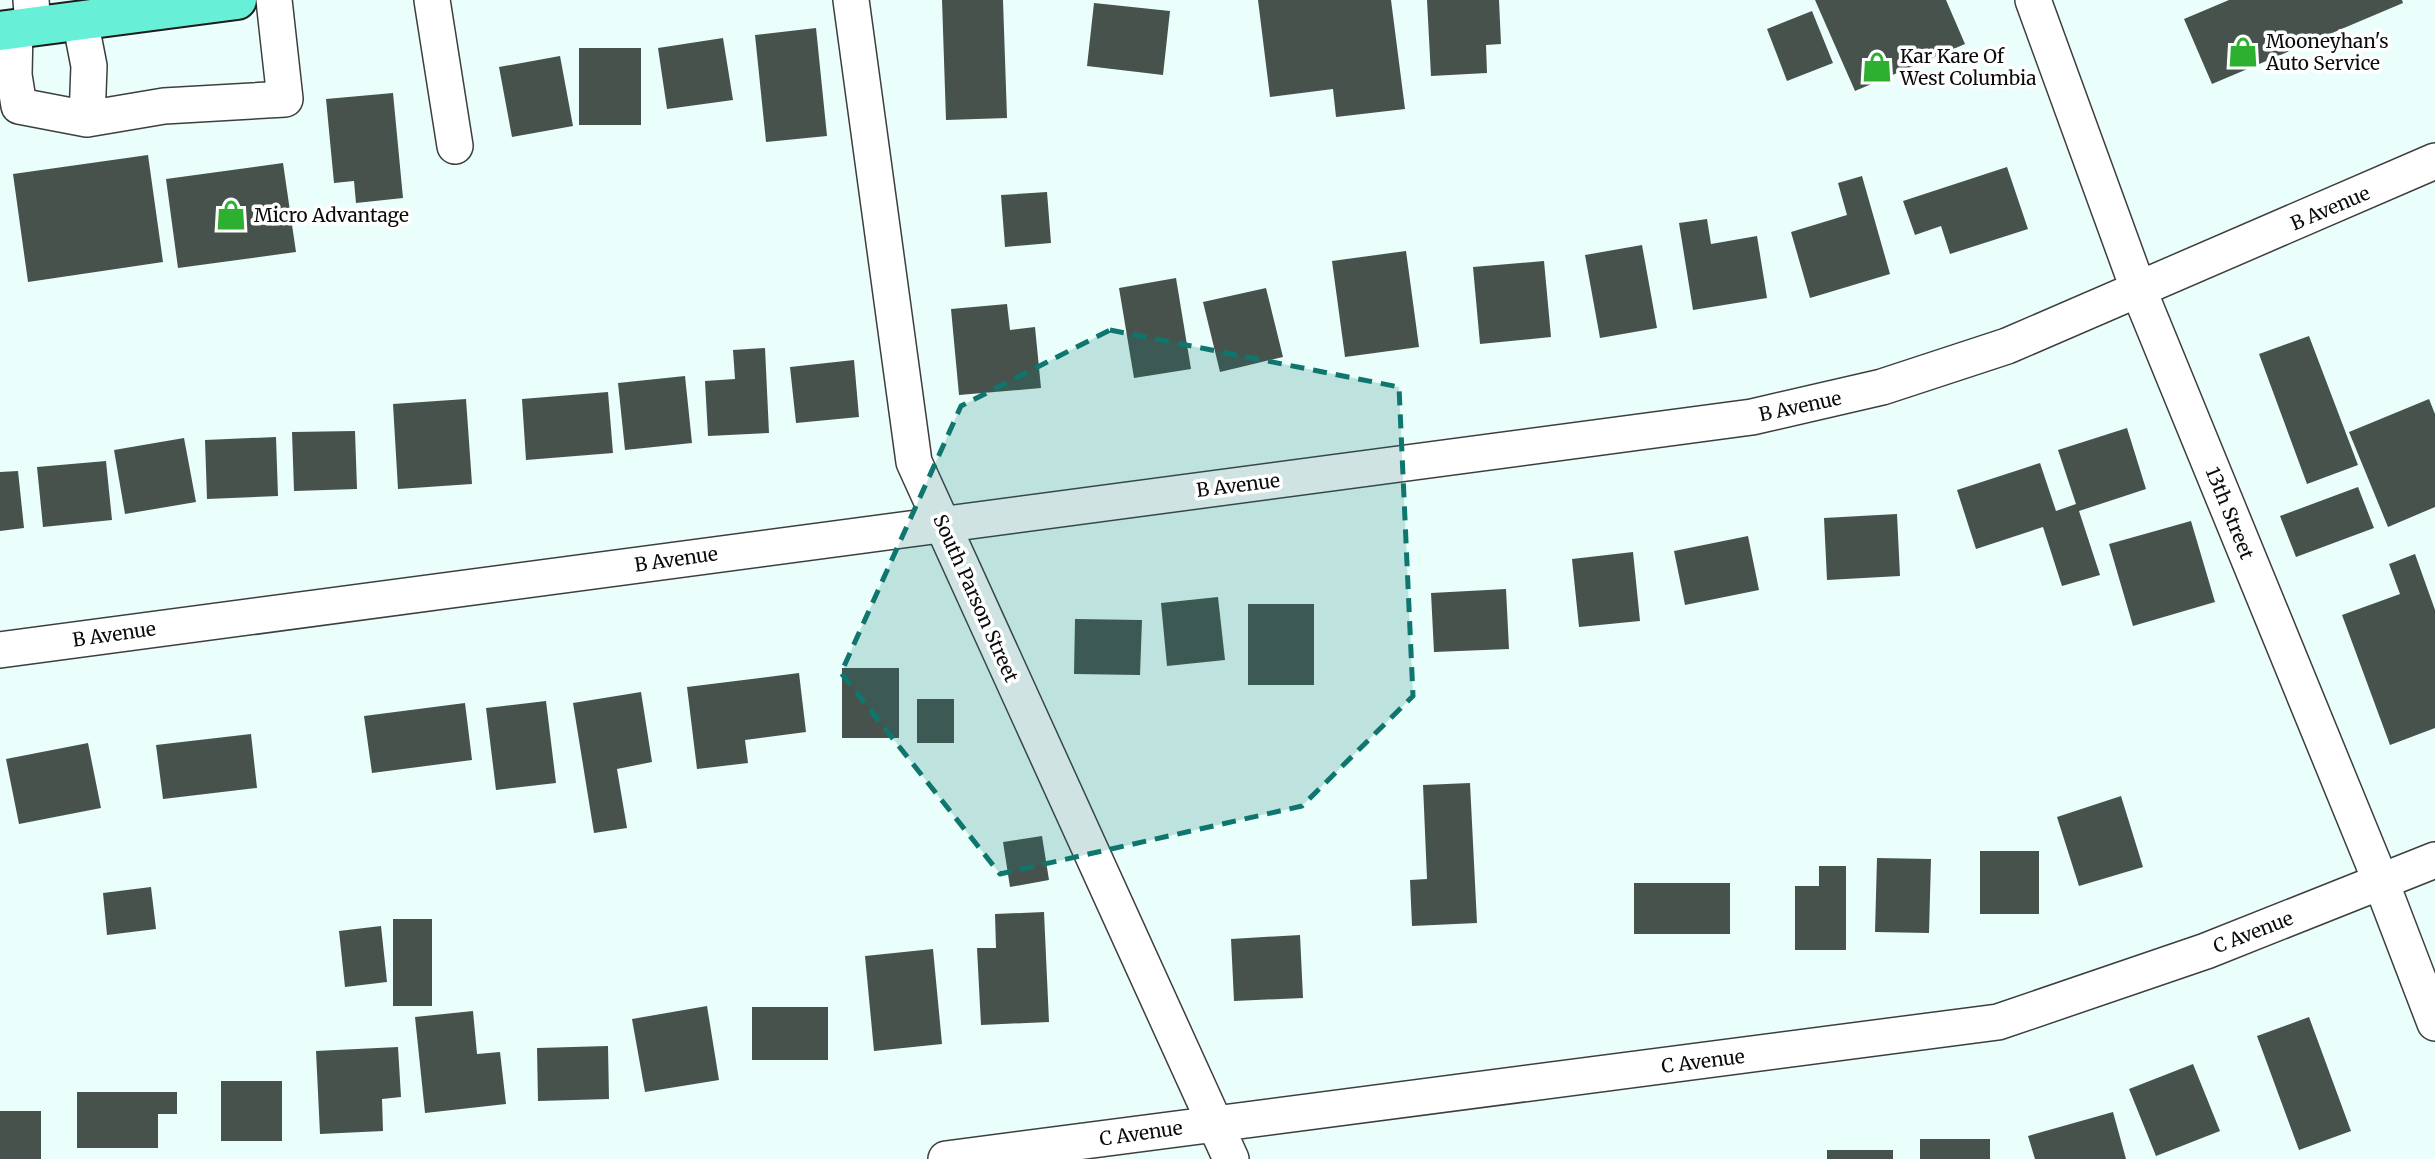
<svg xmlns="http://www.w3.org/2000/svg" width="2435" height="1159" viewBox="0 0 2435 1159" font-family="Merriweather,serif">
  <rect width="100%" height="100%" fill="#eafefb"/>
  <path fill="#48524d" d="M 942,0 L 1003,0 L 1007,118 L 946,120 Z
    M 1258,0 L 1391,0 L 1405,109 L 1336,117 L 1333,89 L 1270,97 Z
    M 1427,0 L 1499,0 L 1501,44 L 1486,45 L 1487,73 L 1431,76 Z
    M 1815,0 L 1946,0 L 1965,44 L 1855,91 Z
    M 2229,0 L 2402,0 L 2403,3 L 2212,84 L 2184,19 Z
    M 1094,3 L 1170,11 L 1163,75 L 1087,66 Z
    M 1812,11 L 1833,63 L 1787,81 L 1767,29 Z
    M 816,28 L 827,136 L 766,142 L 755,35 Z
    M 723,38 L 733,100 L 667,109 L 658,48 Z
    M 579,48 L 641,48 L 641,125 L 579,125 Z
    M 560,56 L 573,126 L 512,137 L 499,67 Z
    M 393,93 L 403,198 L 356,203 L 354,181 L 334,183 L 326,99 Z
    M 148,155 L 163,262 L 28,282 L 13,174 Z
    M 283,163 L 296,252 L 178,268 L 166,179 Z
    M 2007,167 L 2028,229 L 1950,254 L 1941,226 L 1915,235 L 1903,201 Z
    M 1862,176 L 1890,274 L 1810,298 L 1791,232 L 1847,215 L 1838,183 Z
    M 1047,192 L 1051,243 L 1005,247 L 1001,195 Z
    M 1707,219 L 1711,244 L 1757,236 L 1767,298 L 1693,310 L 1679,223 Z
    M 1642,245 L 1657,328 L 1600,338 L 1585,255 Z
    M 1406,251 L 1419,347 L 1345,357 L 1332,261 Z
    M 1544,261 L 1551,337 L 1480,344 L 1473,267 Z
    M 1176,278 L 1191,369 L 1134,378 L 1119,288 Z
    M 1266,288 L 1283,357 L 1220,372 L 1203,302 Z
    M 1007,304 L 1010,330 L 1035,327 L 1041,388 L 959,395 L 951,309 Z
    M 2309,336 L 2358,465 L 2307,484 L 2259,354 Z
    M 765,348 L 769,433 L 708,436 L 705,381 L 735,379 L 733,350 Z
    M 854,360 L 859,417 L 796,423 L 790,367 Z
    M 685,376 L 692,443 L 625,450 L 618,383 Z
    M 608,392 L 613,453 L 526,460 L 522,399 Z
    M 466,399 L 472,484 L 398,489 L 393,404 Z
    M 2429,399 L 2435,414 L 2435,507 L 2388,527 L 2349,432 Z
    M 2127,428 L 2146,489 L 2079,511 L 2100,575 L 2062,586 L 2043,527 L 1976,549 L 1957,490 L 2040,463 L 2056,511 L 2076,504 L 2058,450 Z
    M 355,431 L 357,489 L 294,491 L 292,432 Z
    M 276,437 L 278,496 L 207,499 L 205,440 Z
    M 184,438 L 196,502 L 125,514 L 114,450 Z
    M 106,461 L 112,520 L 43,527 L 37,467 Z
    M 18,471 L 24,528 L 0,531 L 0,472 Z
    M 2358,487 L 2374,528 L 2296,557 L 2280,516 Z
    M 1897,514 L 1900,576 L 1827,580 L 1824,518 Z
    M 2191,521 L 2215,602 L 2133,626 L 2109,544 Z
    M 1748,536 L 1759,590 L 1685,605 L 1674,551 Z
    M 1633,552 L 1640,621 L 1579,627 L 1572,559 Z
    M 2415,554 L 2435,610 L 2435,728 L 2390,745 L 2342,615 L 2400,594 L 2389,564 Z
    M 1506,589 L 1509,649 L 1434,652 L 1431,593 Z
    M 1218,597 L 1225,660 L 1167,666 L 1161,603 Z
    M 1248,604 L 1314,604 L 1314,685 L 1248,685 Z
    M 1075,619 L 1142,620 L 1140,675 L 1074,674 Z
    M 842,668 L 899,668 L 899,738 L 842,738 Z
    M 799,673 L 806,732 L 745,740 L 748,763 L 697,769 L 687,687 Z
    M 641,692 L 652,762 L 617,769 L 627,828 L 594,833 L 573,703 Z
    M 917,699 L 954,699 L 954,743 L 917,743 Z
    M 546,701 L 556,783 L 496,790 L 486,708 Z
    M 465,703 L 472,760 L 372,773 L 364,716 Z
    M 251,734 L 257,788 L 163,799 L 156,745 Z
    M 88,743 L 101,808 L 19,824 L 6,759 Z
    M 1470,783 L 1477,923 L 1412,926 L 1410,880 L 1427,879 L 1423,785 Z
    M 2121,796 L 2143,867 L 2079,886 L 2057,817 Z
    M 1042,836 L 1049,880 L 1010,887 L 1003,842 Z
    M 1980,851 L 2039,851 L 2039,914 L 1980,914 Z
    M 1877,858 L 1931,859 L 1929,933 L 1875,932 Z
    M 1819,866 L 1846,866 L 1846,950 L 1795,950 L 1795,886 L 1819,886 Z
    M 1634,883 L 1730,883 L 1730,934 L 1634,934 Z
    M 151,887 L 156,929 L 107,935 L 103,893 Z
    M 1044,912 L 1049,1022 L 981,1025 L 977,948 L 996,948 L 995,914 Z
    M 393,919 L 432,919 L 432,1006 L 393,1006 Z
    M 381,926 L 387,982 L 345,987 L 339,931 Z
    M 1300,935 L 1303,998 L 1234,1001 L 1231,939 Z
    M 933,949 L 942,1044 L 874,1051 L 865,956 Z
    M 707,1006 L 719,1080 L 645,1092 L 632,1019 Z
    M 752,1007 L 828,1007 L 828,1060 L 752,1060 Z
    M 473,1011 L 477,1054 L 500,1052 L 506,1104 L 425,1113 L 415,1017 Z
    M 2309,1017 L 2351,1131 L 2299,1150 L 2257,1036 Z
    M 608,1046 L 609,1099 L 538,1101 L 537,1048 Z
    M 398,1047 L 401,1097 L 382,1099 L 383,1131 L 320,1134 L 316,1051 Z
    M 2193,1064 L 2220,1131 L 2156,1156 L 2129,1089 Z
    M 221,1081 L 282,1081 L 282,1141 L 221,1141 Z
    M 77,1092 L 177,1092 L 177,1114 L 158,1114 L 158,1148 L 77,1148 Z
    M 0,1111 L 41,1111 L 41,1159 L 0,1159 Z
    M 2113,1112 L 2126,1159 L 2035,1159 L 2028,1136 Z
    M 1920,1139 L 1990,1139 L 1990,1159 L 1920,1159 Z
    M 1827,1150 L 1893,1150 L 1893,1159 L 1827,1159 Z"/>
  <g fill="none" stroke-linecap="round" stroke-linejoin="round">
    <g stroke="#3e3e3e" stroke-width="38">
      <path id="minor" d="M 31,0 L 33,27
        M 432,0 L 455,146
        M 851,0 L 914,462 L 1231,1159
        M 2033,0 L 2139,291 L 2381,882 L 2435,1023
        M 80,20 L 89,66 L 87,119 L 164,106 L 285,99 L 274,0
        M 15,29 L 14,75 L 19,106 L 87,119
        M 0,650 L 1752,417 L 1882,387 L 2007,346 L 2435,161
        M 946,1159 L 1998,1022 L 2206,951 L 2435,860"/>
    </g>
    <g stroke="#1c1c1c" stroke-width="42">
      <path id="major" d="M 0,31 L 237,0"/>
    </g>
    <use href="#minor" stroke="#fff" stroke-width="35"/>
    <use href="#major" stroke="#68efd7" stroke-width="38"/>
  </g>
  <path fill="#0f766e" fill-opacity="0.2" stroke="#0f766e" stroke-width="5" stroke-dasharray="14 9" stroke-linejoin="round" d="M 1110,330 L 1399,387 L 1413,696 L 1302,806 L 1000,874 L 841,673 L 961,406 Z"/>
  <defs>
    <g id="shop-bare" transform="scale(2.415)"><path d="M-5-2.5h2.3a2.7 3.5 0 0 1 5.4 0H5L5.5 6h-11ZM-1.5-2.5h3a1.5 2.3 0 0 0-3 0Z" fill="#2db030" stroke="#fff" stroke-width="2.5" paint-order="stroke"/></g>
  </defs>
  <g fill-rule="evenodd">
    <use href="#shop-bare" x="2243" y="52"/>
    <use href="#shop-bare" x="1877" y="67"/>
    <use href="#shop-bare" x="231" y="215"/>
  </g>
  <g text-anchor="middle" stroke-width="7" stroke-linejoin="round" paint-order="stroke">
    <g font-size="19" fill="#0b0b0b" stroke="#fff" text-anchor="start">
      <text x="2266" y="48">Mooneyhan's<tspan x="2266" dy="22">Auto Service</tspan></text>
      <text x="1900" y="63">Kar Kare Of<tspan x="1900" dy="22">West Columbia</tspan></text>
      <text x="254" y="222">Micro Advantage</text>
    </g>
    <g font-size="19" fill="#0b0b0b" stroke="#fff">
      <text transform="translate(2330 208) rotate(-23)" y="7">B Avenue</text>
      <text transform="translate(1800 406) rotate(-12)" y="7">B Avenue</text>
      <text transform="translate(1238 485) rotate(-7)" y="7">B Avenue</text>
      <text transform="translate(2230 513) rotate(68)" y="7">13th Street</text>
      <text transform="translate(676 559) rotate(-8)" y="7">B Avenue</text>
      <text transform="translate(976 598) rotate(66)" y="7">South Parson Street</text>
      <text transform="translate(114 634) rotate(-8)" y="7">B Avenue</text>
      <text transform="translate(2253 932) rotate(-21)" y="7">C Avenue</text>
      <text transform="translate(1703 1061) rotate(-7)" y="7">C Avenue</text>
      <text transform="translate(1141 1133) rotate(-8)" y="7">C Avenue</text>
    </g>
  </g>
</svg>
